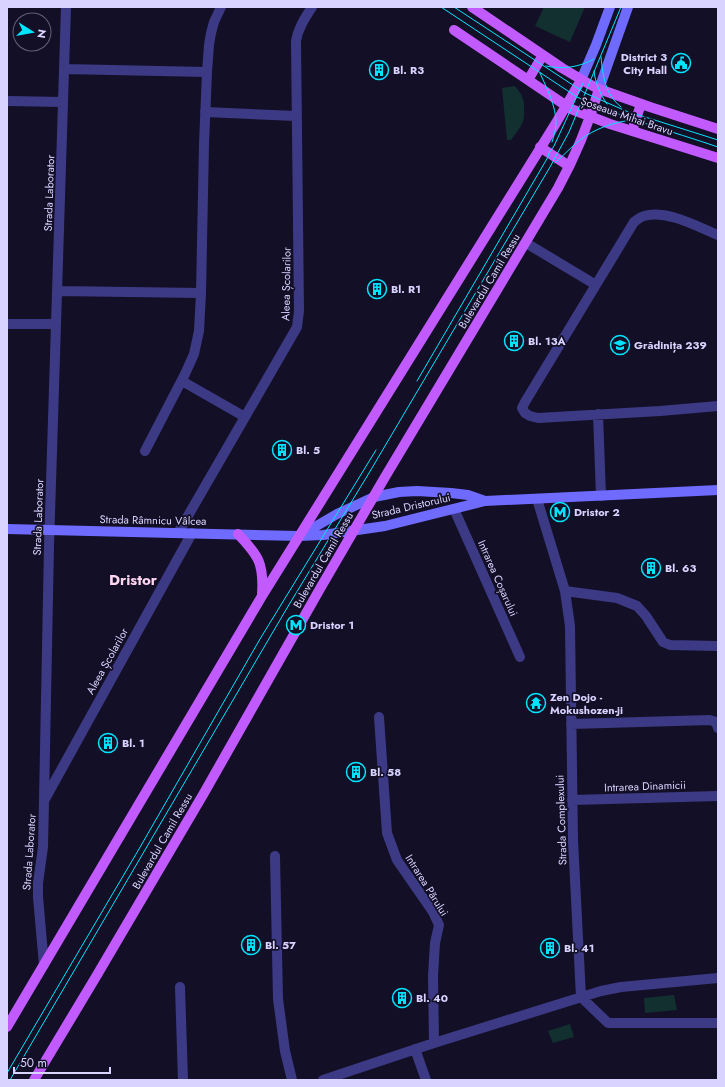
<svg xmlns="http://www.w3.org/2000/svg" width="725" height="1087" viewBox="0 0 725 1087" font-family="Jost,sans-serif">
  <rect width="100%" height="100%" fill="#130f26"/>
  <path fill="#12302f" d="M 544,7 L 585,7 L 570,42 L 535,26 Z
    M 515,86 L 521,94 L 524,102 L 524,118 L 521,126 L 511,140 L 507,140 L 502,88 Z
    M 674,995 L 677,1010 L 645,1013 L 644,998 Z
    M 570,1024 L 574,1037 L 553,1043 L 548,1031 Z"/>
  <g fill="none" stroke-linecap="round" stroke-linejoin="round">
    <path stroke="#3d3a85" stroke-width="10" d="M 64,69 L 207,72
      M 7,101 L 63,102
      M 205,112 L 296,116
      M 718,235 C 698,227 666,209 644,216 C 640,217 637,220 634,222 L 525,402 L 522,408 L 525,413 L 530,416 L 538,418 L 660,411 L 718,406
      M 526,243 L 596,285
      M 57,291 L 201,293
      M 7,324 L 56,324
      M 182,381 L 245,417
      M 598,414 L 601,496
      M 145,451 L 185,374 L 194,354 L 199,331 L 201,293 L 204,144 L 207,72 L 209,45 L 211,33 L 214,22 L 221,7
      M 537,499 L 565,591 L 570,626 L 573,840 L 581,997 L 608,1023 L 718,1023
      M 454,509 L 520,657
      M 178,533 L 297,327 L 299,311 L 296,41 C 298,28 305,18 312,7
      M 565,591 L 617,598 L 637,606 L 646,616 L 663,642 L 670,645 L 718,646
      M 379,717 L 387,833 L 397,860 L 433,912 L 439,925 L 435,943 L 433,976 L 434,1043
      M 571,724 L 710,720 L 716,722 L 718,728
      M 45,799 L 192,533
      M 572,800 L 718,796
      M 275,856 L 278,999 L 285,1051 L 292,1080
      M 44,965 L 38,897 L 38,883 L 43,847 L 44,801 L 49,546 L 66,7
      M 180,987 L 183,1080
      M 415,1049 L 426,1080
      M 323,1080 L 434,1043 L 601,991 L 621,987 L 718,978"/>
    <path stroke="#6f6bff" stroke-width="10" d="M 581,80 L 596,45 L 610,7
      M 599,89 L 628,7
      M 7,529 L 299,536 L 323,535 L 385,526 L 485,501 L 718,490
      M 301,535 L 337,514 L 374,497 L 399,492 L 417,491 L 451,493 L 468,495 L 485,501"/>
    <path stroke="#c25bff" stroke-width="10" d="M 472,7 L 562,68 L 589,84 L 599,89 L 650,107 L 718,129
      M 454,30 L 571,109 L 610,124 L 718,158
      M 528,80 L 543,55
      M 632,131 L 641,104
      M 540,147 L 569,166
      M 238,534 C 259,556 264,564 262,594
      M 7,1027 L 262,596 L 556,123 L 581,80
      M 34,1080 L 97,975 L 204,793 L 321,587 L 385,477 L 558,188 C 575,157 589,123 599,89"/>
    <path stroke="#00e5ff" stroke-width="1" d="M 441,7 L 577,97 C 622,118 671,131 718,147
      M 454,7 L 585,93 L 626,111 L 718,140
      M 601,57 C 603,77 605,94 621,107
      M 546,66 C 562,70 580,67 594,59
      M 594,71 C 595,82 600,94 607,104
      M 540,73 C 547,89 556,106 556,123 C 556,129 554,136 552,142
      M 555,163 C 563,156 571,147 580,140 C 594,129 614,122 632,120
      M 417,381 L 548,157 L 549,153 L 554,146 L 583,83
      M 7,1073 L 139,849 L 260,639 L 376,450
      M 10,1080 L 287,608 L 369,473 L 550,167 L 569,132 L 621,7"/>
  </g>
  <defs>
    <g id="civic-ring" transform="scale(1)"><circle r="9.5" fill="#130f26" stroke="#00e5ff" stroke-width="1.5"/><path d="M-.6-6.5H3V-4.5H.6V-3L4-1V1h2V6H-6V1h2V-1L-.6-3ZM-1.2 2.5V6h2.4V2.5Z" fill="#00e5ff"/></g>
    <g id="building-ring" transform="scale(1)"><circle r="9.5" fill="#130f26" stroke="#00e5ff" stroke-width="1.5"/><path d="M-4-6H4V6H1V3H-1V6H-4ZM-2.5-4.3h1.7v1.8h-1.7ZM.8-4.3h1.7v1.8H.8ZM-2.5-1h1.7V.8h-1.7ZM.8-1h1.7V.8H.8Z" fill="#00e5ff"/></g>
    <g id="school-ring" transform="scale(1)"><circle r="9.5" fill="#130f26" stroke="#00e5ff" stroke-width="1.5"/><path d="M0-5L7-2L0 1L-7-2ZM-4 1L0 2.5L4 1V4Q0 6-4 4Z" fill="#00e5ff"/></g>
    <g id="metro-ring" transform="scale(1)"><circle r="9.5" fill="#130f26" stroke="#00e5ff" stroke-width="1.5"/><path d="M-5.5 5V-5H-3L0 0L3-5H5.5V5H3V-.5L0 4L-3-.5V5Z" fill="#00e5ff"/></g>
    <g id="temple-ring" transform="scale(1)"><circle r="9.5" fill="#130f26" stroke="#00e5ff" stroke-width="1.5"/><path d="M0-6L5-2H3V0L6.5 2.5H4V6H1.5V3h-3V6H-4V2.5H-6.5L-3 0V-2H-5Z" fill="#00e5ff"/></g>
  </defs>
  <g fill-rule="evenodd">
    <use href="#civic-ring" x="681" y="63"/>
    <use href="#building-ring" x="379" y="70"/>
    <use href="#building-ring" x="377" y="289"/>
    <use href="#building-ring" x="514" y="341"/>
    <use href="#school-ring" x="620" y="345"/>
    <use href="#building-ring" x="282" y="450"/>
    <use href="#metro-ring" x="560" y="512"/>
    <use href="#building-ring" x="651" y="568"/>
    <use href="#metro-ring" x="296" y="625"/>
    <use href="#temple-ring" x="536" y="703"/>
    <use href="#building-ring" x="108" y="743"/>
    <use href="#building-ring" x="356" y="772"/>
    <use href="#building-ring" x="251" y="945"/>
    <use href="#building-ring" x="550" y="948"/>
    <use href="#building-ring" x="402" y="998"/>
  </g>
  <g text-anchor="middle" stroke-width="3.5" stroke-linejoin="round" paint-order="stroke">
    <g font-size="11" font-weight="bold" fill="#d9d4ff" stroke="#130f26" text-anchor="start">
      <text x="667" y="61" text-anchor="end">District 3<tspan x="667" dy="13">City Hall</tspan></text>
      <text x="393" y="74">Bl. R3</text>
      <text x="391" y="293">Bl. R1</text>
      <text x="528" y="345">Bl. 13A</text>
      <text x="634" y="349">Grădinița 239</text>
      <text x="296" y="454">Bl. 5</text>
      <text x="574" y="516">Dristor 2</text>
      <text x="665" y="572">Bl. 63</text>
      <text x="310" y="629">Dristor 1</text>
      <text x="550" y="701">Zen Dojo -<tspan x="550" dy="13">Mokushozen-ji</tspan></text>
      <text x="122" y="747">Bl. 1</text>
      <text x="370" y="776">Bl. 58</text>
      <text x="265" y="949">Bl. 57</text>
      <text x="564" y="952">Bl. 41</text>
      <text x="416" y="1002">Bl. 40</text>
    </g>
    <g font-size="11" fill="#d9d4ff" stroke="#130f26">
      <text transform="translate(627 116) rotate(19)" y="4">Șoseaua Mihai Bravu</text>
      <text transform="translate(49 193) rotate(-88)" y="4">Strada Laborator</text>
      <text transform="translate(489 281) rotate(-59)" y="4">Bulevardul Camil Ressu</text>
      <text transform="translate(286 284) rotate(-89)" y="4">Aleea Școlarilor</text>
      <text transform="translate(411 506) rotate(-13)" y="4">Strada Dristorului</text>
      <text transform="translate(38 517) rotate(-88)" y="4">Strada Laborator</text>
      <text transform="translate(153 520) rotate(1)" y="4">Strada Râmnicu Vâlcea</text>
      <text transform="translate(323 560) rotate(-60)" y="4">Bulevardul Camil Ressu</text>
      <text transform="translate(498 578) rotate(66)" y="4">Intrarea Coșarului</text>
      <text transform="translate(107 661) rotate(-61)" y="4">Aleea Școlarilor</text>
      <text transform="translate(645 786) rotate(-2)" y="4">Intrarea Dinamicii</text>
      <text transform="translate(561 820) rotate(-92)" y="4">Strada Complexului</text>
      <text transform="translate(162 841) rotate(-60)" y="4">Bulevardul Camil Ressu</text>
      <text transform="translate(29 852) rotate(-86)" y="4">Strada Laborator</text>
      <text transform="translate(427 885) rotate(58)" y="4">Intrarea Părului</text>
    </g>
    <g font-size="15" font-weight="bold" fill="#ffd6f0" stroke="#130f26">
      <text x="133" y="585">Dristor</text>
    </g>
  </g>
  <rect width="725" height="1087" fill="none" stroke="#d9d4ff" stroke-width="16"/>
  <g transform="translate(32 32) rotate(101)"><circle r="19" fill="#130f26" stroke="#625e7d"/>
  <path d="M0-3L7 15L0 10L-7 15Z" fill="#00e5ff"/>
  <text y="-6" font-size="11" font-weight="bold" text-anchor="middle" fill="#d9d4ff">N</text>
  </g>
  <path d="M14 1067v6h96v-6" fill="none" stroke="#d9d4ff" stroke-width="2"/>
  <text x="20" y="1067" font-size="12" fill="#d9d4ff" stroke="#130f26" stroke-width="3" paint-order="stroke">50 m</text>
</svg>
